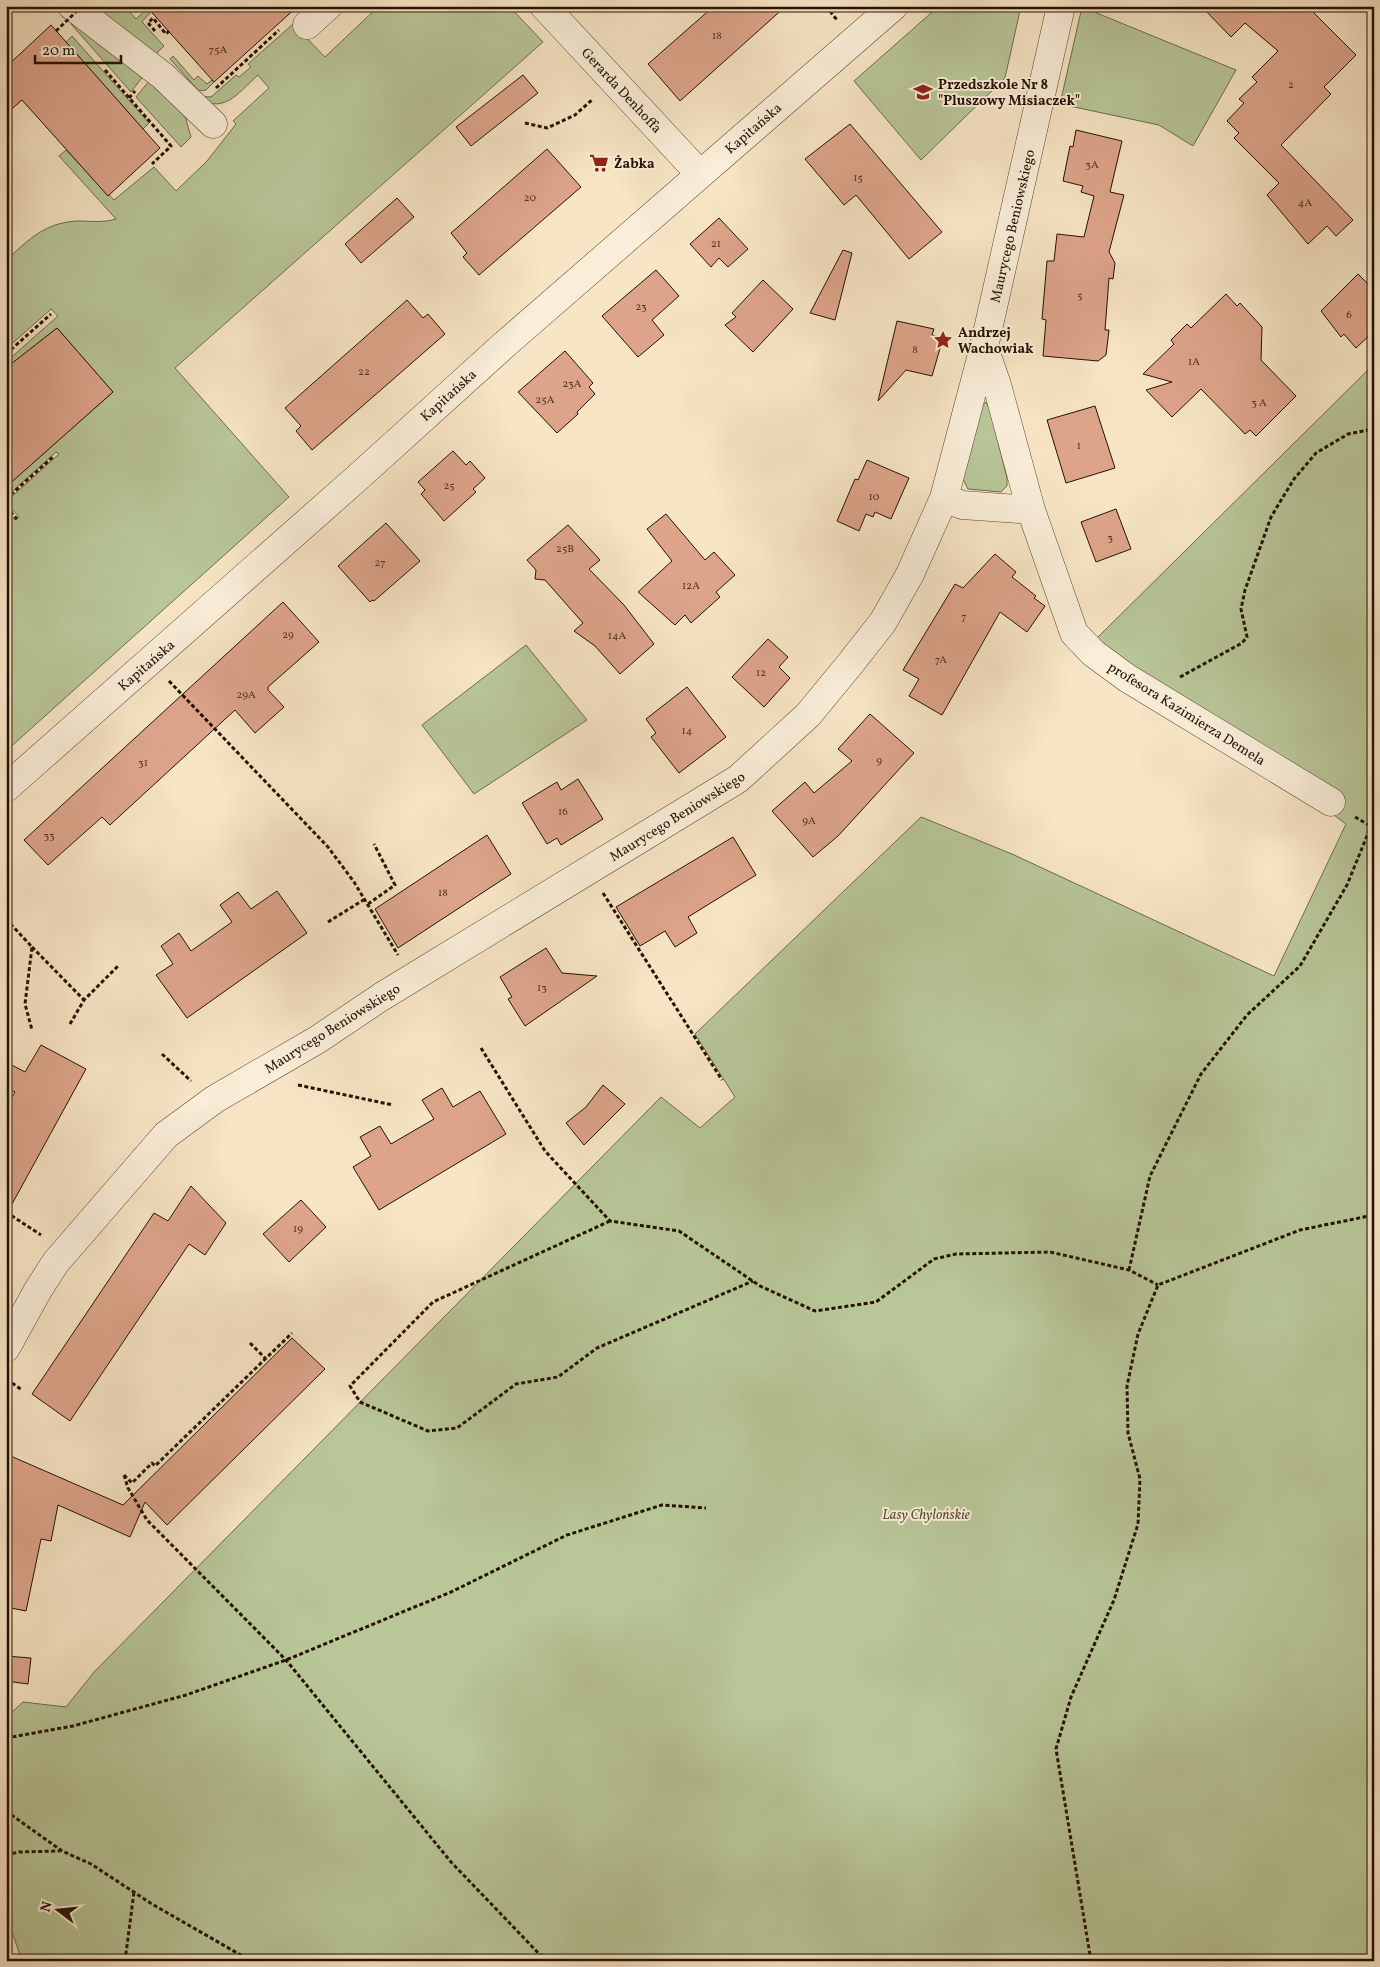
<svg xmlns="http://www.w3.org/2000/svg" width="1380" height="1967" viewBox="0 0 1380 1967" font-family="Vollkorn,serif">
  <rect width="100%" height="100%" fill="#f7e5c5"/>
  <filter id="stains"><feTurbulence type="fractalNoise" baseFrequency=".004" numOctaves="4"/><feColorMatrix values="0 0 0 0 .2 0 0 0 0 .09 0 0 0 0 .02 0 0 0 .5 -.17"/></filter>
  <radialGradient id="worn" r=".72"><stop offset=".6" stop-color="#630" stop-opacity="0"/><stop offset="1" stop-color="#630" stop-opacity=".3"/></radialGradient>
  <path fill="#b8c698" stroke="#6e6c4e" d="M 87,6 L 124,6 L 136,19 L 148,8 L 151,12 L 142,22 L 164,46 L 156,54 Z
    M 379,6 L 509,6 L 543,42 L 175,368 L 289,497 L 6,751 L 6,510 L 15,520 L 19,517 L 6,502 L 59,454 L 56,452 L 6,497 L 6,487 L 113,392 L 57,328 L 6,368 L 6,362 L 58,316 L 51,309 L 6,349 L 6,260 C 30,239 44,223 77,221 C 90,221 103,223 116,219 L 59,156 L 66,150 L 114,200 L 154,167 L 176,191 L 207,161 L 236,124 L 233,121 L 269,88 L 258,75 C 237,94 223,116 195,96 L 211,97 L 236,75 L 239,77 L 251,67 L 248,64 L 293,24 L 325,57 Z
    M 939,6 L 1021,6 L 1005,78 L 921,160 L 854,81 Z
    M 1082,7 L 1236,70 L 1193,146 L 1159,125 L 1060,104 Z
    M 75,21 L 144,75 L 131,92 L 71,24 Z
    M 72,36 L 149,123 L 143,129 L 66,42 Z
    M 173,56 L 194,80 L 198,76 L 207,84 L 212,80 L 214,82 L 206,90 L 199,91 L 170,59 Z
    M 150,80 L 185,116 L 191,137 L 181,147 L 136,97 Z
    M 1374,364 L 1374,1961 L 22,1961 L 6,1914 L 6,1718 L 23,1702 L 66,1707 L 95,1671 L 661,1097 L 700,1128 L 735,1097 L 695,1034 L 921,817 L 1012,854 L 1274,976 L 1346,824 L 1096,639 Z
    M 986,402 L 990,410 L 1007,478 L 1007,486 L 1001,492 L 968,489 L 963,479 L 981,407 Z
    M 526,645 L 587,720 L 474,794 L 422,725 Z"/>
  <path fill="#dda48a" stroke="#251103" d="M 146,6 L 298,6 L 214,82 Z
    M 714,6 L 786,6 L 680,101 L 648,64 Z
    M 1201,6 L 1307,6 L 1356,55 L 1324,87 L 1331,94 L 1281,145 L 1353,220 L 1336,236 L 1327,226 L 1308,244 L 1267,195 L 1279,183 L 1234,138 L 1239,133 L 1227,121 L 1244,103 L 1239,99 L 1257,82 L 1252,77 L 1278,51 L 1245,23 L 1231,37 Z
    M 51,25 L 160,148 L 108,196 L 22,100 L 6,114 L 6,67 Z
    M 523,75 L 538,93 L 471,146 L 456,127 Z
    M 850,124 L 942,232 L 909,259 L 856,195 L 844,205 L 805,159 Z
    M 1076,130 L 1122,141 L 1110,192 L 1124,195 L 1109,252 L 1115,263 L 1113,279 L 1109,278 L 1105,330 L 1109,330 L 1106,355 L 1098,361 L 1043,356 L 1046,320 L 1042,319 L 1047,261 L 1054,261 L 1057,234 L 1084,237 L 1094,196 L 1081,192 L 1083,186 L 1063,181 L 1070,146 L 1073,147 Z
    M 547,149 L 581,187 L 479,275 L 463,257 L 467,253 L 451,233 Z
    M 397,198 L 414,217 L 361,263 L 345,244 Z
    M 719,218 L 748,249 L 728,267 L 719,258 L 711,267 L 690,244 Z
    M 843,250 L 852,253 L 835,320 L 810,313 Z
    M 656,270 L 679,296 L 652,320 L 664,335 L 638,357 L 602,316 Z
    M 1358,274 L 1374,290 L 1374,331 L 1356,348 L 1344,334 L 1341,337 L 1321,311 Z
    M 763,280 L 793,309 L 753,352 L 725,325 L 736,317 L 732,313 Z
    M 1226,294 L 1237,306 L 1240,303 L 1262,327 L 1261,360 L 1296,396 L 1256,436 L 1250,430 L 1245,434 L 1201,389 L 1172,417 L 1146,390 L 1172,382 L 1143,374 L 1174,344 L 1171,340 L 1187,324 L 1191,328 Z
    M 407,300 L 423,318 L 428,314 L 445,334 L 312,450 L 296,431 L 301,426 L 285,408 Z
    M 897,321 L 934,329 L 932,335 L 943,338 L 932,376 L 906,370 L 878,401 Z
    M 57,328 L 113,392 L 6,487 L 6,368 Z
    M 565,351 L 593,383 L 589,387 L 595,394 L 577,412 L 578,414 L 557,433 L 518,392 Z
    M 1095,406 L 1115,468 L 1066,483 L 1047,420 Z
    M 453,451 L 466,465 L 470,461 L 485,478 L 473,489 L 476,492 L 444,521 L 421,494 L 425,490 L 418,482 Z
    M 867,460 L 909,478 L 891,519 L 875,512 L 873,517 L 866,514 L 859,531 L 837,521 L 855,479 L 858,480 Z
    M 1116,509 L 1131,549 L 1096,562 L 1081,522 Z
    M 666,514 L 705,560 L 714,552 L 735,575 L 716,592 L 720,597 L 691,623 L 685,615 L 675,625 L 638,592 L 672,561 L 647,529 Z
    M 386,523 L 420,561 L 374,601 L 372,600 L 370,602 L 338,566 Z
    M 568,525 L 600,560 L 589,569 L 624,605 L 654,644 L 620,674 L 595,646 L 574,631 L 583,623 L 545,580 L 535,579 L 536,570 L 527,560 Z
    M 995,554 L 1016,572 L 1012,577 L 1036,596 L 1034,598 L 1045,606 L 1027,632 L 1000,612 L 942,715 L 909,696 L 919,679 L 903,670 L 955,584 L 963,588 Z
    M 283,602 L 319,642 L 268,687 L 268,690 L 284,707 L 255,733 L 235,710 L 110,825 L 102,817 L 48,865 L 24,840 Z
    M 768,639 L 788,657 L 779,667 L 790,678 L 764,707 L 732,677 Z
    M 687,687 L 726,737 L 679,773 L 651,737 L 656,733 L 646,719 Z
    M 870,714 L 914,753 L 838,836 L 813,857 L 772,811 L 805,782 L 814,793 L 852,761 L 838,749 Z
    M 578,779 L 603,819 L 561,845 L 557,838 L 547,844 L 522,803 L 557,782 L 561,790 Z
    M 487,835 L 511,874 L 398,948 L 375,909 Z
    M 733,837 L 756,875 L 688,917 L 697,933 L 675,947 L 665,931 L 640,946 L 616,907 Z
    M 277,891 L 307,933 L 187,1018 L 156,975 L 173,964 L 161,946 L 179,933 L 191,951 L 232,922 L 220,905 L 238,892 L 251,909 Z
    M 546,948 L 562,973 L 597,976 L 525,1026 L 508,999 L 512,997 L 500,977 Z
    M 41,1045 L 86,1069 L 6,1215 L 6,1108 L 15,1092 L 6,1088 L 6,1062 L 25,1072 Z
    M 603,1085 L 625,1104 L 584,1145 L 566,1123 L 586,1107 Z
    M 442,1088 L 453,1107 L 480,1091 L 506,1134 L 379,1210 L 353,1167 L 371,1156 L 360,1137 L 380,1126 L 391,1144 L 434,1119 L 422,1100 Z
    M 191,1186 L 226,1223 L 205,1255 L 189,1244 L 70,1421 L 32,1394 L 154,1213 L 168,1221 Z
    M 301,1200 L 326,1227 L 289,1262 L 263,1234 Z
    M 292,1338 L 325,1369 L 167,1525 L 145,1502 L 130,1537 L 58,1505 L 51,1541 L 41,1539 L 26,1611 L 6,1607 L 6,1454 L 123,1505 Z
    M 6,1656 L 31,1658 L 28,1684 L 6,1681 Z"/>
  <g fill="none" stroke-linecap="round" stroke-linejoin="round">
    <g stroke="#5a4634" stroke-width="29">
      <path id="minor" d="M 72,6 L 163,76 L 213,124
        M 544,6 L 700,174
        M 307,25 L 328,6
        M 984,347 L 997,385 L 1031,510 L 1074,633 L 1093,653 L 1127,678 L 1331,802
        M 944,498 L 962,505 L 1031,510
        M 6,788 L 356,479 L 504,345 L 894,6
        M 6,1348 L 38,1290 L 56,1262 L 166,1135 L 215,1099 L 317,1040 L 381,997 L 738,779 L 808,715 L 850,664 L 883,622 L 910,574 L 944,498 L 984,347 L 1061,6"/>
    </g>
    <path stroke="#251103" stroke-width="3" stroke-dasharray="4 2.5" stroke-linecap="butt" d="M 826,6 L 837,20
      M 155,31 L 148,23 L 153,18 L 166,34 L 169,31
      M 105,70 L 171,146 L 152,164
      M 216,88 L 279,30
      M 129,98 L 135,91
      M 525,123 L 547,128 L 575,115 L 593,99
      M 6,354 L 51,314
      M 6,499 L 54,456
      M 6,507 L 17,519
      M 1180,677 L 1242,643 L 1247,637 L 1241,609 L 1245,590 L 1271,517 L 1283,497 L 1294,479 L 1316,453 L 1348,434 L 1374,429
      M 169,681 L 328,847 L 354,882 L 398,955
      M 1355,817 L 1374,828
      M 603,893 L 722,1080
      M 368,904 L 395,885 L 374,844
      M 6,919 L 32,947 L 25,1004 L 32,1030
      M 328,922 L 365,899
      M 32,947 L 84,1000
      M 70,1024 L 84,1000 L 119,965
      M 481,1048 L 545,1151 L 610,1221 L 679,1231 L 760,1286 L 815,1311 L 876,1302 L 934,1259 L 956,1254 L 1050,1252 L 1129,1270 L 1158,1285
      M 162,1054 L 191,1081
      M 298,1085 L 393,1105
      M 6,1212 L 41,1235
      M 610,1221 L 433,1302 L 350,1386 L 360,1402 L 428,1431 L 457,1428 L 516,1384 L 558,1377 L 597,1348 L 753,1281
      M 1129,1270 L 1150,1176 L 1201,1074 L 1247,1015 L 1300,966 L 1347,885 L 1371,826
      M 250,1343 L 266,1359
      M 12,1383 L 22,1390
      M 124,1475 L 128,1488 L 147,1520 L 286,1660 L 451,1862 L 546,1961
      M 124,1475 L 132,1483 L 152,1463 L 155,1466 L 292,1333
      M 6,1738 L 73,1726 L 186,1695 L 286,1660 L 451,1592 L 567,1535 L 662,1505 L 706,1508
      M 6,1811 L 62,1851 L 91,1864 L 152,1904 L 251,1961
      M 6,1855 L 19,1852 L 60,1851
      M 125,1961 L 134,1892
      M 1091,1961 L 1056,1749 L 1071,1697 L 1114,1600 L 1138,1524 L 1140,1479 L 1128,1433 L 1127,1386 L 1138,1334 L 1158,1285 L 1300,1230 L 1374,1215"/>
    <use href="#minor" stroke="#faeed9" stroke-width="28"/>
    <path stroke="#251103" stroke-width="3" stroke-dasharray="4 2.5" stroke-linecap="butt" d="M 56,31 L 82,6"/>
  </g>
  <defs>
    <g id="school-bare" transform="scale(1.5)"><path d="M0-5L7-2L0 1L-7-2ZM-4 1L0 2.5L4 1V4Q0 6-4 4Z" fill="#8f2418" stroke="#faeed9" stroke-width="2.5" paint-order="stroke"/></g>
    <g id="supermarket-bare" transform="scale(1.5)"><path d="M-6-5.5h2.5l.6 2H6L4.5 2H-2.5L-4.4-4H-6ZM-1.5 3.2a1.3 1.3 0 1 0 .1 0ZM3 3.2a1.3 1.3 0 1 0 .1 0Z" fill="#8f2418" stroke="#faeed9" stroke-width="2.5" paint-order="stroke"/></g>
    <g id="sight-bare" transform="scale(1.5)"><path d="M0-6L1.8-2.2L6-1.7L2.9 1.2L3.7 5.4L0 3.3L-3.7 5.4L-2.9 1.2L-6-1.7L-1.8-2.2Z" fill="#8f2418" stroke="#faeed9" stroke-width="2.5" paint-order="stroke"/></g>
  </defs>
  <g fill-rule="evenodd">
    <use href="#school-bare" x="923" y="92"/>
    <use href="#supermarket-bare" x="599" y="163"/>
    <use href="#sight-bare" x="943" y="340"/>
  </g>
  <g text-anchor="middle" stroke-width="4" stroke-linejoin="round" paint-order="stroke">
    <g font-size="11" fill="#533625">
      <text x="717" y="39">18</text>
      <text x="218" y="53">75A</text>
      <text x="1291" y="88">2</text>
      <text x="1092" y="168">3A</text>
      <text x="858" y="181">15</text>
      <text x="530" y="201">20</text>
      <text x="1305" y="206">4A</text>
      <text x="716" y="247">21</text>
      <text x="1080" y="299">5</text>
      <text x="641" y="310">23</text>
      <text x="1349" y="318">6</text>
      <text x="915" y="353">8</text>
      <text x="1194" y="365">1A</text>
      <text x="364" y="375">22</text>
      <text x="572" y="387">23A</text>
      <text x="545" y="403">25A</text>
      <text x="1259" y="406">3 A</text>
      <text x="1079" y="449">1</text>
      <text x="449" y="489">25</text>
      <text x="874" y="500">10</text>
      <text x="1110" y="541">3</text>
      <text x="565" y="552">25B</text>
      <text x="380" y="566">27</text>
      <text x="691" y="589">12A</text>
      <text x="964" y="620">7</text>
      <text x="288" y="638">29</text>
      <text x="617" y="639">14A</text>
      <text x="941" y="663">7A</text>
      <text x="761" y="676">12</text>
      <text x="246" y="698">29A</text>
      <text x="687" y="734">14</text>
      <text x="879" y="764">9</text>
      <text x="143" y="766">31</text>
      <text x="563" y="815">16</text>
      <text x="809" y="824">9A</text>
      <text x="49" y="839">33</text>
      <text x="443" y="896">18</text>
      <text x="542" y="991">13</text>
      <text x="298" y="1232">19</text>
    </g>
    <g font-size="14" font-weight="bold" fill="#251103" stroke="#faeed9" text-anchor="start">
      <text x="938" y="89">Przedszkole Nr 8<tspan x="938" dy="16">"Pluszowy Misiaczek"</tspan></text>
      <text x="614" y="168">Żabka</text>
      <text x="958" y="337">Andrzej<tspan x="958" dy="16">Wachowiak</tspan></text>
    </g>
    <g font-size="14" fill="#251103" stroke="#faeed9">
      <text transform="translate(622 90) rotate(47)" y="5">Gerarda Denhoffa</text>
      <text transform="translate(753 128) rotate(-41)" y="5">Kapitańska</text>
      <text transform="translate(1012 226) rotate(-77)" y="5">Maurycego Beniowskiego</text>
      <text transform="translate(448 395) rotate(-42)" y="5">Kapitańska</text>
      <text transform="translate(146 665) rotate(-41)" y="5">Kapitańska</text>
      <text transform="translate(1187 713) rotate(32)" y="5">profesora Kazimierza Demela</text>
      <text transform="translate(677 816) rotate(-32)" y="5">Maurycego Beniowskiego</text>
      <text transform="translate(332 1028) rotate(-32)" y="5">Maurycego Beniowskiego</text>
    </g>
    <g font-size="14" font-style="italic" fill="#585037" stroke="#faeed9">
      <text x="926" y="1519">Lasy Chylońskie</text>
    </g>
  </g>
  <rect width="1380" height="1967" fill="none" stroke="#f7e5c5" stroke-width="25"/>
  <rect x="8" y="8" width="1365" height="1952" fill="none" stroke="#251103" stroke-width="2.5"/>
  <rect x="12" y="12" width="1355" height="1942" fill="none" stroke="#251103"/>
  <g transform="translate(58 1910) rotate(286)" stroke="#faeed9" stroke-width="4" paint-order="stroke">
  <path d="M0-4L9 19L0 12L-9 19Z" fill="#251103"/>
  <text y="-8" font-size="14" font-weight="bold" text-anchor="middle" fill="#251103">N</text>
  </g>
  <path d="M35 55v8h86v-8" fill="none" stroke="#251103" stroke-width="2.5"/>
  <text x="42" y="55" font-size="15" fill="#251103" stroke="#faeed9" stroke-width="4" paint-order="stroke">20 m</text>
  <rect width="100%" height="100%" filter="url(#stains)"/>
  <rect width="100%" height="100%" fill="url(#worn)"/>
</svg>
